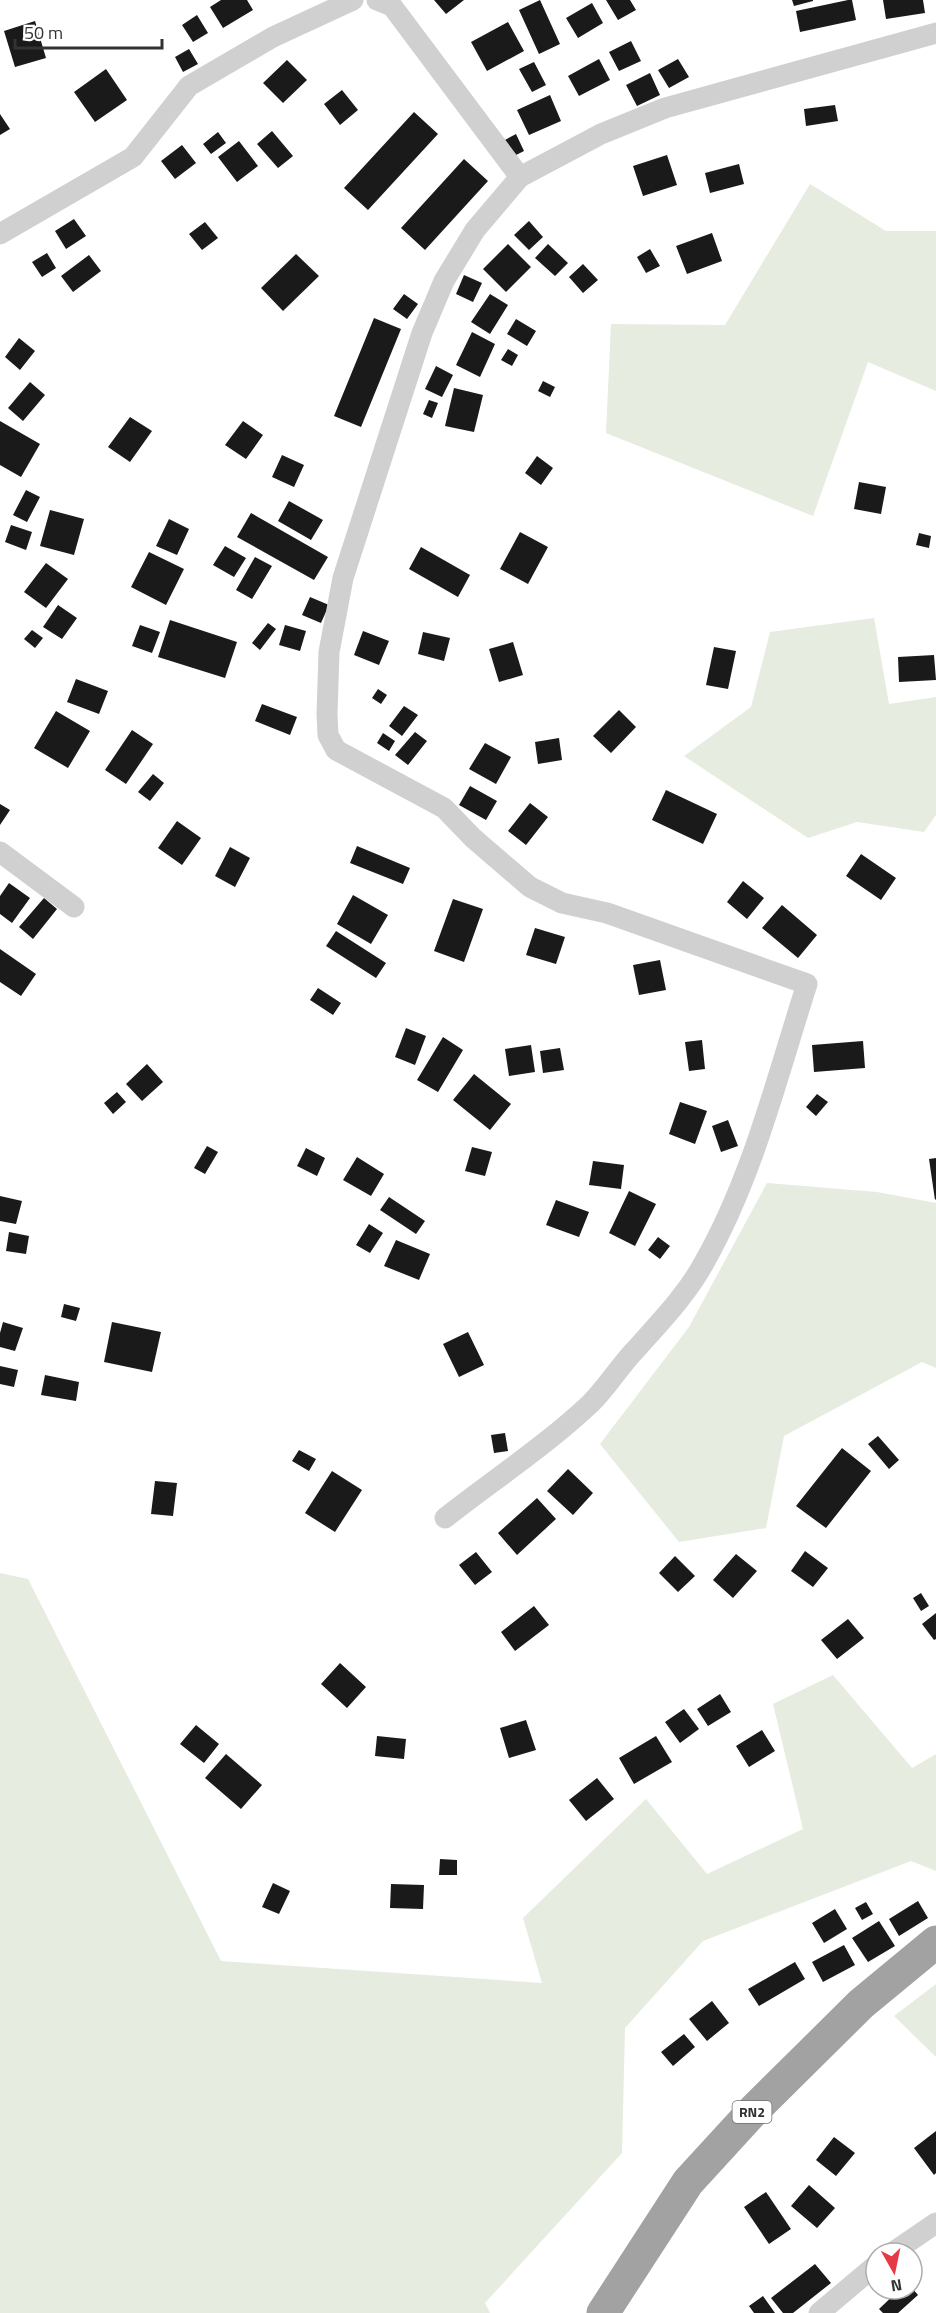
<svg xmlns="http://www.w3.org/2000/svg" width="936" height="2313" viewBox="0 0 936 2313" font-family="'Titillium Web',sans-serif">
  <rect width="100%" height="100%" fill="#fff"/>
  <path fill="#e6ecdf" d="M 810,184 L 886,231 L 936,231 L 936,391 L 868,362 L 813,516 L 606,433 L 611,324 L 725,325 Z
    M 874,618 L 889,704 L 936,697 L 936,815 L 924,832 L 857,822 L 808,838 L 684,756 L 751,707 L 770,632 Z
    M 767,1183 L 877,1192 L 936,1203 L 936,1368 L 922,1362 L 784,1436 L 766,1528 L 679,1542 L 600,1444 L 689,1327 Z
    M 0,1573 L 28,1579 L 221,1961 L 542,1983 L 523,1918 L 646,1799 L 707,1874 L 803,1829 L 773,1704 L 833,1675 L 912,1768 L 936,1754 L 936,1871 L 911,1861 L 703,1941 L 625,2028 L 622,2153 L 485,2303 L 490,2313 L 0,2313 Z
    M 936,1984 L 936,2057 L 894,2016 Z"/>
  <path fill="#1a1a1a" d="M 221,0 L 247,0 L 253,10 L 223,28 L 210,7 Z
    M 434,0 L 464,0 L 446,14 Z
    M 540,0 L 560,44 L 539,54 L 519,10 Z
    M 606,0 L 630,0 L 636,10 L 618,20 Z
    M 792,0 L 813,0 L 813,1 L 794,6 Z
    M 848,0 L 852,0 L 856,20 L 800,32 L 796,11 Z
    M 883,0 L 923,0 L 925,13 L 886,19 Z
    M 592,3 L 603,23 L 578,38 L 566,18 Z
    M 197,15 L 208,33 L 193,42 L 182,25 Z
    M 35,21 L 46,58 L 15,67 L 4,31 Z
    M 508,22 L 524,51 L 487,71 L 471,42 Z
    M 631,41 L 641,61 L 619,71 L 609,52 Z
    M 189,49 L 198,64 L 183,72 L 175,57 Z
    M 599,59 L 610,80 L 579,96 L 568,76 Z
    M 678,59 L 689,77 L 669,88 L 658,70 Z
    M 287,60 L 307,80 L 283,103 L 263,83 Z
    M 534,62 L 546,85 L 532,92 L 519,69 Z
    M 106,69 L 127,100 L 95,122 L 74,92 Z
    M 650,73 L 660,95 L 637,106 L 626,85 Z
    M 342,90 L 358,110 L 340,125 L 324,104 Z
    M 550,95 L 561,121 L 529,135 L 517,110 Z
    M 835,105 L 838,121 L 806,126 L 804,109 Z
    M 414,112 L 438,134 L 368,210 L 344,188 Z
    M 0,114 L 10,129 L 0,135 Z
    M 272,131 L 293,156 L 278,168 L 257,144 Z
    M 218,132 L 226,143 L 211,154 L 203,144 Z
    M 516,134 L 524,151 L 512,157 L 503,141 Z
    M 239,141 L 258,166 L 237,182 L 218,157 Z
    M 182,145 L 196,163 L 175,179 L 161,161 Z
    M 667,155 L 677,185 L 643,196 L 633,166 Z
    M 464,159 L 488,181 L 425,250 L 401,228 Z
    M 739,164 L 744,184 L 710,193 L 705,173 Z
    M 74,219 L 86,236 L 66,249 L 55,231 Z
    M 529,221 L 543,237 L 529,250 L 514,235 Z
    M 205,222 L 218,238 L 202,250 L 189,234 Z
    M 712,233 L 722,261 L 687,274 L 676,246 Z
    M 508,244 L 531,267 L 506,292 L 483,269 Z
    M 548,244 L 568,263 L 555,276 L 535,258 Z
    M 650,249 L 660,266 L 646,273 L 637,257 Z
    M 47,253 L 56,268 L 42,277 L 32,262 Z
    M 296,254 L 319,276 L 283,311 L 261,288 Z
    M 89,255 L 101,271 L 73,292 L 61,276 Z
    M 583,264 L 598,280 L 583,293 L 569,277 Z
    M 464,275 L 482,283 L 473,302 L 456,294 Z
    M 404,294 L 418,304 L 407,319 L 393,309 Z
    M 490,294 L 508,305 L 490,334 L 471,322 Z
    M 374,318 L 401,329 L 361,427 L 334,416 Z
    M 516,319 L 536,331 L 527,346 L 507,334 Z
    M 472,332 L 495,344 L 480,377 L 456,365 Z
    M 19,338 L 35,351 L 20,370 L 5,357 Z
    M 508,349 L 518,355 L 512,366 L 501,360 Z
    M 436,366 L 453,375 L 442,397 L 425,389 Z
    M 543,381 L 555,387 L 550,397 L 538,391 Z
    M 30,382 L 45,395 L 23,421 L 8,408 Z
    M 454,388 L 483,395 L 474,432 L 445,426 Z
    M 429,400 L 438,403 L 432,418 L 423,414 Z
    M 130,417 L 152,431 L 130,462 L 108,447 Z
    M 0,421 L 40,444 L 21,477 L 0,465 Z
    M 243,421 L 263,435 L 246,459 L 225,445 Z
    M 282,455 L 304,465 L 294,487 L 272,477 Z
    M 537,456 L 553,468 L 541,485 L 525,473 Z
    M 859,482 L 886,487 L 881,514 L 854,509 Z
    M 26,490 L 40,497 L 27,522 L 13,515 Z
    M 289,501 L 323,520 L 311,540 L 278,521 Z
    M 50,510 L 84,519 L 74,555 L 40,546 Z
    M 251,513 L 328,557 L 314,580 L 237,537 Z
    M 169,519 L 189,529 L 177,555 L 156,546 Z
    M 11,525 L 32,532 L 26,550 L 5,542 Z
    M 520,532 L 548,547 L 528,584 L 500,569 Z
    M 919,533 L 931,536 L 929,548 L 916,545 Z
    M 225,546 L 246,558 L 234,577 L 213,565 Z
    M 421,547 L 470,575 L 458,597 L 409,569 Z
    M 149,552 L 184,569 L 166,605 L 131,587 Z
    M 255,557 L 272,566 L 252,599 L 236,590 Z
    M 46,563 L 68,579 L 46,608 L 24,592 Z
    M 310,597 L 329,605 L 321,623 L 302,615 Z
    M 58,605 L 77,618 L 62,639 L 43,627 Z
    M 170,620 L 237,642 L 225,678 L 158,657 Z
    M 268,623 L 276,629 L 260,650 L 252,643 Z
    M 140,625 L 160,632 L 152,653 L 132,646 Z
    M 285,625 L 306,631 L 300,651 L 279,645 Z
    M 32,630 L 43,638 L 35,648 L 24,639 Z
    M 363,631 L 389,641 L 379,665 L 354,655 Z
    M 423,632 L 450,638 L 444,661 L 418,654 Z
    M 513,642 L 523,675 L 499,682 L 489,649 Z
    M 714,647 L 736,651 L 728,689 L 706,685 Z
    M 934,655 L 936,680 L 899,682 L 898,657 Z
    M 76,679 L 108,691 L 99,714 L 67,702 Z
    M 378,689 L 387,695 L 381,704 L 372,698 Z
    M 262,704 L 297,717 L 290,735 L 255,721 Z
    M 404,706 L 418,715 L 402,736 L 389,726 Z
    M 619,710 L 636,727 L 611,753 L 593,736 Z
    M 56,711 L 90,731 L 68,768 L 34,748 Z
    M 132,730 L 153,744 L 126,784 L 105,770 Z
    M 415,732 L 427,741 L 408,765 L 395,755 Z
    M 383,733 L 395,741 L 389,751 L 377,743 Z
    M 559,738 L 562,760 L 538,764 L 535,742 Z
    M 485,743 L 511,757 L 496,784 L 469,769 Z
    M 153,774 L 164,783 L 150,801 L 138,792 Z
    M 470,786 L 497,801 L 486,820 L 459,805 Z
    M 666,790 L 717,814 L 703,844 L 652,820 Z
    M 530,803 L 548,817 L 526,845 L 508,831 Z
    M 0,804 L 10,810 L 0,825 Z
    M 177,821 L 201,838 L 182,865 L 158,848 Z
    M 357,846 L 410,868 L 403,884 L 350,863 Z
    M 230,847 L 250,858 L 235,887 L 215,876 Z
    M 861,854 L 896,878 L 881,900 L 846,876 Z
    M 743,881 L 764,898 L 747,919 L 727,902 Z
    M 9,883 L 30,898 L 12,923 L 0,914 L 0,896 Z
    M 353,895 L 388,915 L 371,944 L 337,924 Z
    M 44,898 L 57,909 L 33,939 L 19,927 Z
    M 453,899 L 483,909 L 464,962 L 434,951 Z
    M 782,905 L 817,935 L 798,958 L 762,928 Z
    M 535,928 L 565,937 L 556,964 L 526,955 Z
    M 336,931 L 386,963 L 376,978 L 326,946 Z
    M 0,949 L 36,974 L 21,996 L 0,982 Z
    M 660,960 L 666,990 L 639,995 L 633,965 Z
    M 318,988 L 341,1003 L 333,1015 L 310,1000 Z
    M 406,1028 L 426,1036 L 415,1065 L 395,1057 Z
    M 443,1037 L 463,1050 L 438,1092 L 417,1080 Z
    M 702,1040 L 705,1069 L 689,1071 L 685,1042 Z
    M 863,1041 L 865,1068 L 814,1072 L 812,1045 Z
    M 531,1045 L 535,1072 L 509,1076 L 505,1049 Z
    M 560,1048 L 564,1070 L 543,1073 L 540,1051 Z
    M 147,1064 L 163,1082 L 142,1101 L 126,1084 Z
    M 474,1074 L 511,1104 L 490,1130 L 453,1100 Z
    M 117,1092 L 126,1102 L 113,1114 L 104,1103 Z
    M 817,1094 L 828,1102 L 816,1116 L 806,1107 Z
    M 680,1102 L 707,1111 L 695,1144 L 669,1134 Z
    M 728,1120 L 738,1146 L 721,1152 L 712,1126 Z
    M 207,1146 L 218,1152 L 205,1174 L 194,1168 Z
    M 472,1147 L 492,1152 L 485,1176 L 465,1171 Z
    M 306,1148 L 325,1158 L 317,1176 L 297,1166 Z
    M 357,1157 L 384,1174 L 371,1196 L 343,1180 Z
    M 936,1158 L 936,1199 L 935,1200 L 929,1159 Z
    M 593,1161 L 624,1165 L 621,1189 L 589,1185 Z
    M 629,1191 L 656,1204 L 635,1246 L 609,1233 Z
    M 0,1196 L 22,1201 L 16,1224 L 0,1221 Z
    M 389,1197 L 425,1221 L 416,1234 L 380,1210 Z
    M 556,1200 L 589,1212 L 579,1237 L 546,1225 Z
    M 369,1224 L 383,1233 L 370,1253 L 356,1245 Z
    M 9,1232 L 29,1236 L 26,1254 L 6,1251 Z
    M 658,1237 L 670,1246 L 660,1259 L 648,1250 Z
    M 396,1240 L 430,1254 L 419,1280 L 384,1266 Z
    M 64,1304 L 80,1308 L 76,1321 L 61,1317 Z
    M 3,1322 L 23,1328 L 15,1351 L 0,1347 L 0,1333 Z
    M 112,1322 L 161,1332 L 152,1372 L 104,1362 Z
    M 468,1332 L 484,1365 L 459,1377 L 443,1344 Z
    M 0,1366 L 18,1370 L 14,1387 L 0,1384 Z
    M 45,1375 L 79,1382 L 76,1401 L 41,1395 Z
    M 505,1433 L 508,1451 L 494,1453 L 491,1435 Z
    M 878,1436 L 899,1460 L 889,1469 L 868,1444 Z
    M 842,1448 L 871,1471 L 826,1528 L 796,1506 Z
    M 299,1450 L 316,1459 L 309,1471 L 292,1461 Z
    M 568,1469 L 593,1493 L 573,1515 L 547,1491 Z
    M 332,1471 L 362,1490 L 335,1532 L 305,1513 Z
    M 155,1481 L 177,1483 L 173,1516 L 151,1514 Z
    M 537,1498 L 556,1519 L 517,1555 L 498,1533 Z
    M 805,1551 L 828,1568 L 813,1587 L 791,1571 Z
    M 476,1552 L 492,1572 L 475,1585 L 459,1565 Z
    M 736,1554 L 757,1571 L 733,1598 L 713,1580 Z
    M 675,1556 L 695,1576 L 678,1592 L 659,1573 Z
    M 921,1593 L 929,1606 L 921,1611 L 913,1598 Z
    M 534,1606 L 549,1625 L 515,1651 L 501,1632 Z
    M 936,1613 L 936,1639 L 934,1640 L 922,1624 Z
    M 848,1619 L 864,1638 L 837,1659 L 821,1640 Z
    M 340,1663 L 366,1687 L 347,1708 L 321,1684 Z
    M 720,1694 L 731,1712 L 708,1726 L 697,1709 Z
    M 684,1709 L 699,1729 L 680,1743 L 665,1722 Z
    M 526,1720 L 536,1750 L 509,1758 L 500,1728 Z
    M 196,1725 L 219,1744 L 204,1763 L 180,1744 Z
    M 762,1730 L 775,1751 L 749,1767 L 736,1746 Z
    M 377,1736 L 406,1739 L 404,1759 L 375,1756 Z
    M 656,1736 L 672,1762 L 634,1784 L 619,1758 Z
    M 226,1754 L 262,1785 L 241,1809 L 205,1778 Z
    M 597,1778 L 614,1799 L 586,1821 L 569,1800 Z
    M 440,1859 L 457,1860 L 457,1875 L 439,1875 Z
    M 273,1883 L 290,1891 L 279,1914 L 262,1907 Z
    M 391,1884 L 424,1885 L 423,1909 L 390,1908 Z
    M 918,1901 L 928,1918 L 899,1936 L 889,1919 Z
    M 866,1902 L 873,1914 L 862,1920 L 855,1908 Z
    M 835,1909 L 847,1929 L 824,1943 L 812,1923 Z
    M 879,1921 L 895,1946 L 868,1962 L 852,1938 Z
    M 844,1945 L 855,1965 L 823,1982 L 812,1962 Z
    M 795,1962 L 805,1979 L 759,2006 L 748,1989 Z
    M 712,2001 L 729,2023 L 707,2041 L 689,2019 Z
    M 684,2034 L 695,2047 L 673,2066 L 661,2052 Z
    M 936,2131 L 936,2173 L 934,2175 L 914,2148 Z
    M 834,2137 L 855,2153 L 836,2176 L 816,2160 Z
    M 809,2185 L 835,2208 L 817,2228 L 791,2206 Z
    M 766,2192 L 791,2229 L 769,2244 L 744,2207 Z
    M 815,2264 L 831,2283 L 793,2313 L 783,2313 L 771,2298 Z
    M 900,2289 L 913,2289 L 918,2295 L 898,2313 L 883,2313 L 879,2309 Z
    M 763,2296 L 775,2313 L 754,2313 L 749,2306 Z"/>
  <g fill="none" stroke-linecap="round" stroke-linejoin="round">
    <path stroke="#d0d0d0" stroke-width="21" d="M 377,0 L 392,6 L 520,177
      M 0,234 L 133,157 L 189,86 L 273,37 L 353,0
      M 0,852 L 74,907
      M 445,1518 C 492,1481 548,1444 591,1403 C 608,1386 621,1364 638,1347 C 662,1320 688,1293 705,1261 C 753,1176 777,1077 807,984 L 607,913 L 562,903 L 530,887 L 473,838 L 444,808 L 336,750 L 328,735 L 327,714 L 329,652 L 343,578 L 422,333 L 444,281 L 475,230 L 520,177 L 601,134 L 665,108 L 936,33
      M 892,2253 L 936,2223
      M 819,2313 L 876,2265"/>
    <path stroke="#a2a2a2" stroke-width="33" d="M 603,2313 L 688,2182 L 755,2109 L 861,2004 L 936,1942"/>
  </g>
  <g text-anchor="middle" stroke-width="6" stroke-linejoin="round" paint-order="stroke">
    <rect fill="#fff" stroke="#707070" stroke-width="1.5" x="732.5" y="2101" width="39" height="22" rx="4.5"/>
    <g font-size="14" font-weight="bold" fill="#333">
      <text x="752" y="2117">RN2</text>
    </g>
  </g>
  <g transform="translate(894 2271) rotate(171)"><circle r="28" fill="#ffffff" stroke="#adadad" stroke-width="1.5"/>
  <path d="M0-4.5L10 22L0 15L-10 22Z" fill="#e63946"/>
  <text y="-9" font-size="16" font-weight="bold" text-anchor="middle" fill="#333333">N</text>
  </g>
  <path d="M15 39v9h147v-9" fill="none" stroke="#333333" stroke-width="3"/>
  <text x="24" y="39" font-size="18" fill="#333333" stroke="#ffffff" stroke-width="4.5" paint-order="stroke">50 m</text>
</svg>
